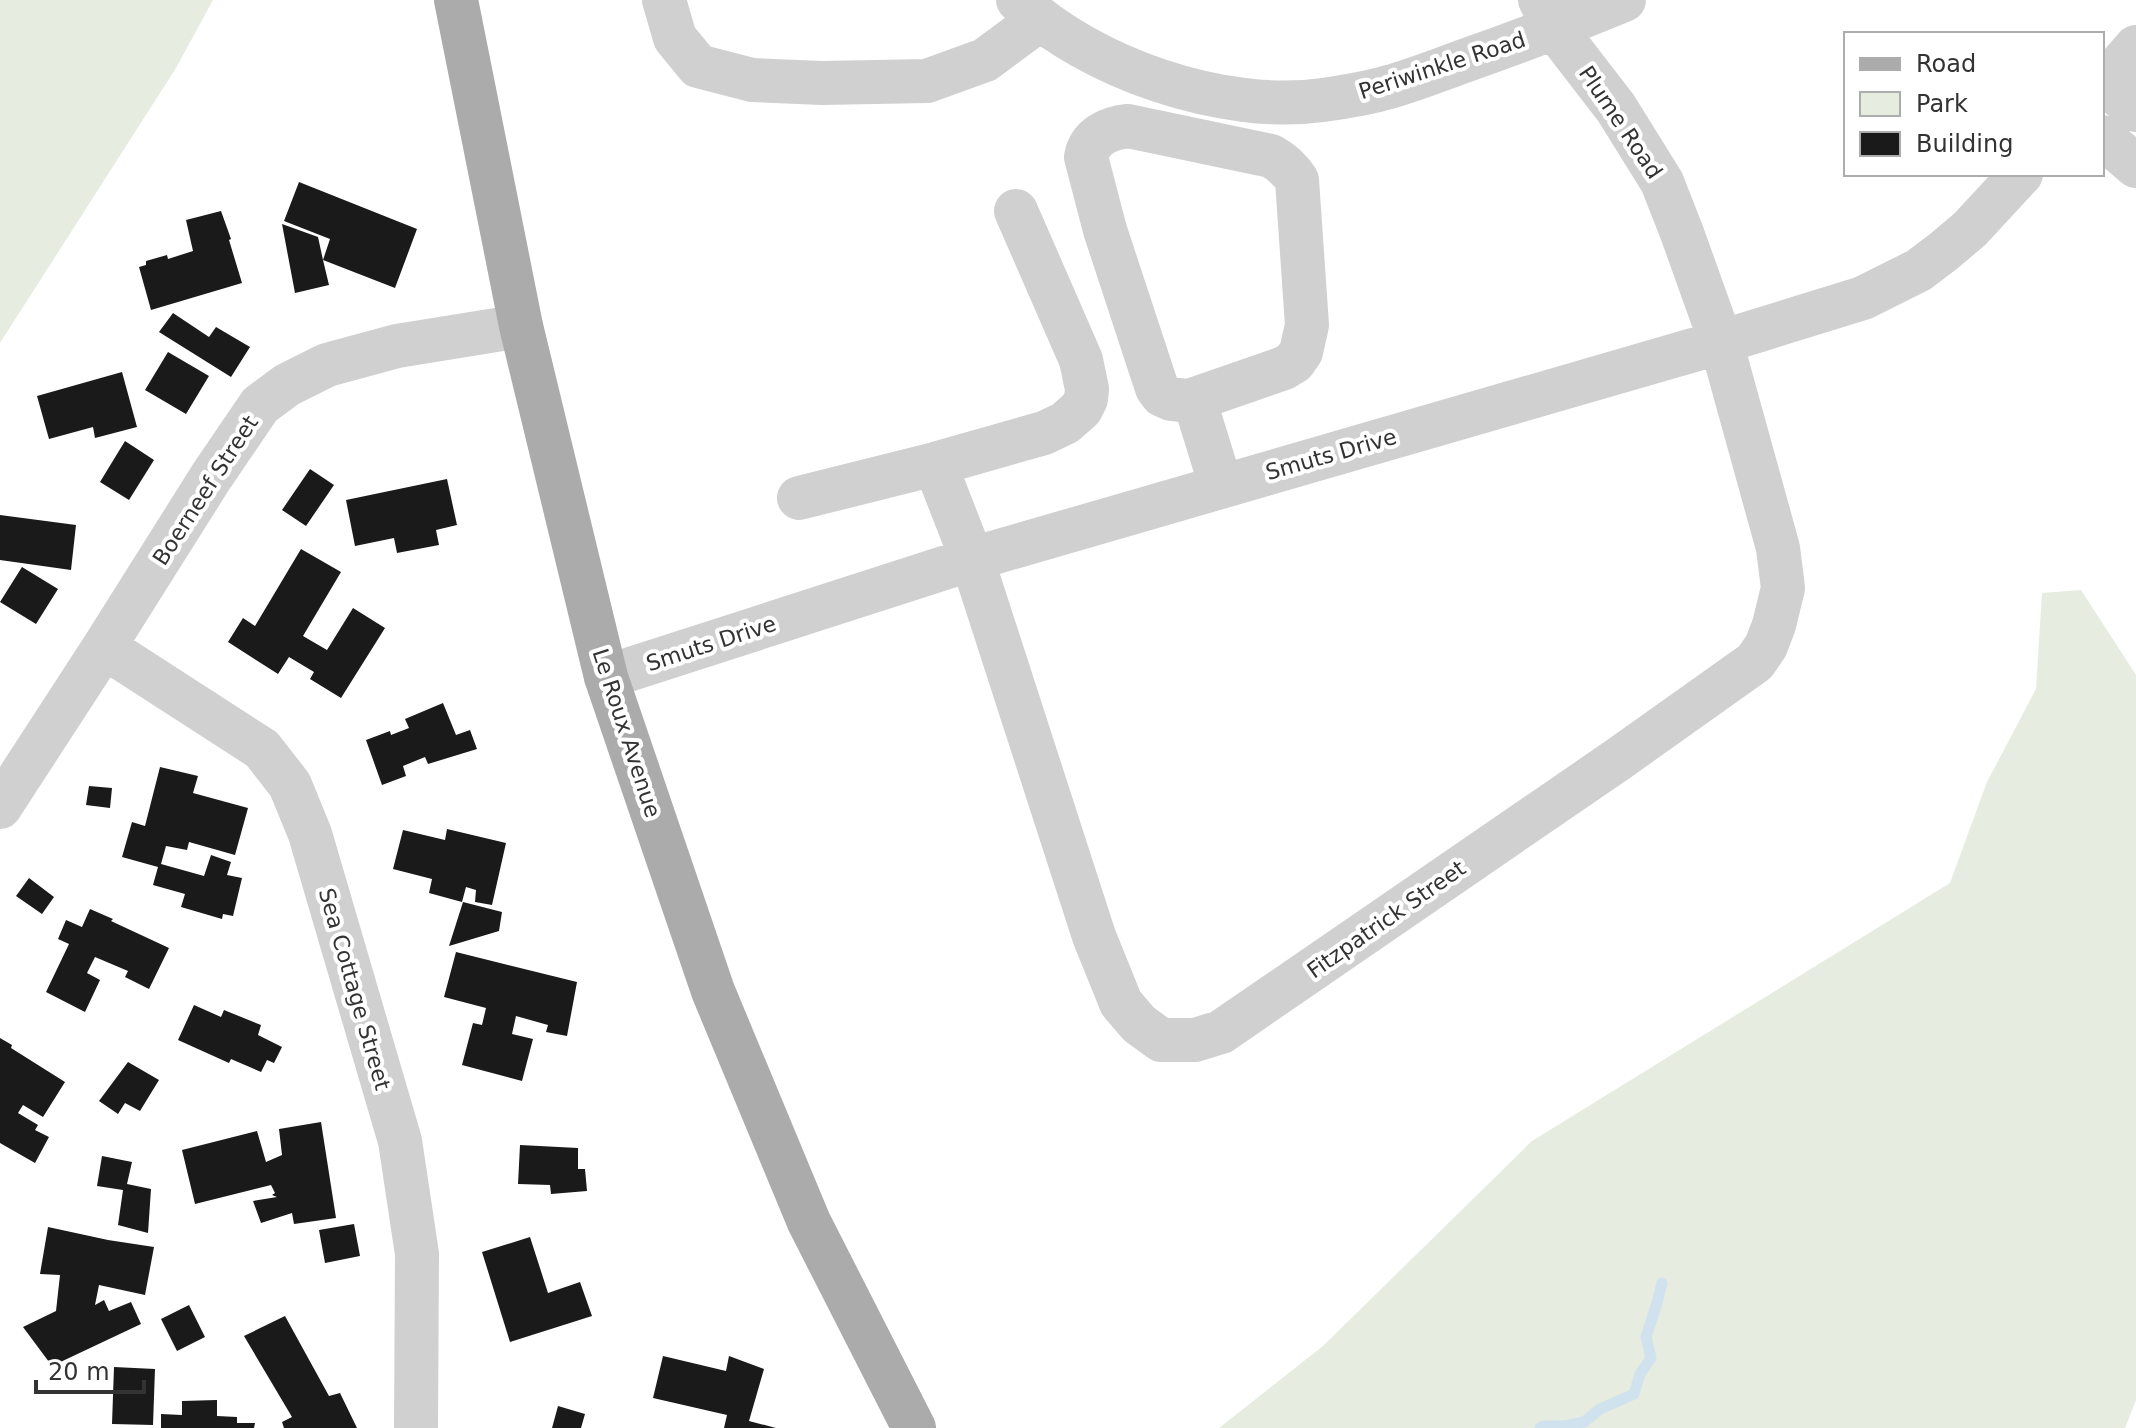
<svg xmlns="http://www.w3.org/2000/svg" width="2136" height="1428" viewBox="0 0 2136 1428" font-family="'DejaVu Sans',sans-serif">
  <rect width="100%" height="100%" fill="#fff"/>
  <path fill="#e6ecdf" d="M 0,0 L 213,0 L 176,68 L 0,343 Z
    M 2081,590 L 2136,675 L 2136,1400 L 2125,1428 L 1219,1428 L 1323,1346 L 1532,1141 L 1950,883 L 1987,782 L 2036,689 L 2042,593 Z"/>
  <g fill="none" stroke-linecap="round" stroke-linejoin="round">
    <path stroke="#cfe2ee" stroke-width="11" d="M 1540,1428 L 1544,1426 L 1565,1426 L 1584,1422 L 1600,1409 L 1634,1394 L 1640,1374 L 1651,1358 L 1646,1337 L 1657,1303 L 1662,1283"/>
  </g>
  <path fill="#1a1a1a" d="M 299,182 L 417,229 L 395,288 L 323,260 L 329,285 L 295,293 L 282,224 L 318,237 L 323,260 L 330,239 L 284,221 Z
    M 221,211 L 231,239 L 229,240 L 242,283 L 151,310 L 139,267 L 146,265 L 146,261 L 167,255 L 168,259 L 193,251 L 186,220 Z
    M 173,313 L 209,337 L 216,327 L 250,347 L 231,377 L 159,332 Z
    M 168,352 L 209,376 L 186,414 L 145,390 Z
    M 122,372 L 137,427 L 95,438 L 93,427 L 49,439 L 37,396 Z
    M 125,441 L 154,460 L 129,500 L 100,482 Z
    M 310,469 L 334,485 L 306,526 L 282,510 Z
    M 447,479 L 457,525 L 436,530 L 439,545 L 397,553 L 394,538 L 355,546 L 346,500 Z
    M 0,515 L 76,525 L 71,570 L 0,560 Z
    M 301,549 L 341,572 L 303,636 L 327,650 L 353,608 L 385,628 L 341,698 L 310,679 L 314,672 L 289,657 L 278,674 L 228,642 L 243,618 L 255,626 Z
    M 22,567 L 58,589 L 36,624 L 0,602 Z
    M 443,703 L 456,735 L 470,730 L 477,749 L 428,764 L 425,757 L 403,766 L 406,776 L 382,785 L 366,740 L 390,731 L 391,735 L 409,728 L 405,719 Z
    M 160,767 L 198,776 L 193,793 L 248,808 L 235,855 L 189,842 L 187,850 L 166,846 L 161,864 L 204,876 L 211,855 L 231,862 L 227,875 L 242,878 L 233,916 L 223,914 L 222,919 L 181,907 L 185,894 L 153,885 L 158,867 L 122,857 L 132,822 L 145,826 Z
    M 89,786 L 112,788 L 110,808 L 86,805 Z
    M 447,829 L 506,843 L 492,905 L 475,902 L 476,890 L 466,887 L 462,902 L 429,893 L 432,879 L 393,869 L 403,830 L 445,840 Z
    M 29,878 L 54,897 L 42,914 L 16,896 Z
    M 463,902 L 502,912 L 499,931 L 449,946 Z
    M 90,909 L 113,919 L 111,921 L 169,948 L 149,989 L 125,977 L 128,971 L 95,957 L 87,973 L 100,980 L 85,1012 L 46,992 L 69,944 L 58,939 L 66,920 L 82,927 Z
    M 456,952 L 577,982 L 567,1036 L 546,1032 L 548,1025 L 516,1016 L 512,1034 L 533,1039 L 522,1081 L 462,1065 L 473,1023 L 482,1025 L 486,1008 L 444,997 Z
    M 194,1005 L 221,1017 L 224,1010 L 261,1025 L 258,1035 L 282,1047 L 274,1063 L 267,1060 L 261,1072 L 231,1059 L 229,1063 L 178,1040 Z
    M 0,1038 L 12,1045 L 11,1048 L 65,1082 L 43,1117 L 23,1105 L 18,1113 L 38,1125 L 35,1130 L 49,1137 L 35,1163 L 0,1143 Z
    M 128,1062 L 159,1080 L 140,1111 L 125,1103 L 118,1114 L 99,1101 Z
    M 321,1122 L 336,1218 L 294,1224 L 292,1213 L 261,1223 L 253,1201 L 277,1197 L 272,1195 L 275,1193 L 271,1185 L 195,1204 L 182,1150 L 257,1131 L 266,1162 L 282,1155 L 279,1129 Z
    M 520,1145 L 578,1148 L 578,1169 L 585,1169 L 587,1191 L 551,1194 L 550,1185 L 518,1184 Z
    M 102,1156 L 132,1162 L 127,1184 L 151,1189 L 148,1233 L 118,1225 L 123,1190 L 97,1186 Z
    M 354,1224 L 360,1256 L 325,1263 L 319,1230 Z
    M 48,1227 L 108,1240 L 154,1247 L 145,1295 L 99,1285 L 95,1305 L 104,1300 L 109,1311 L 131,1302 L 141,1324 L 52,1366 L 23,1327 L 56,1311 L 60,1275 L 40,1274 Z
    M 530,1237 L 548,1293 L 580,1282 L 592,1316 L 510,1342 L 482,1252 Z
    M 189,1305 L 205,1337 L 177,1351 L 161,1319 Z
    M 285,1316 L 329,1396 L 340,1393 L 357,1428 L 284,1428 L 282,1422 L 292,1417 L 244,1336 Z
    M 663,1356 L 726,1371 L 729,1356 L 764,1369 L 749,1421 L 776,1428 L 724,1428 L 727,1415 L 653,1398 Z
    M 114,1367 L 155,1369 L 153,1425 L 112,1424 Z
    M 217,1400 L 217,1416 L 237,1417 L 237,1423 L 255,1423 L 254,1428 L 161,1428 L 161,1414 L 182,1415 L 182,1401 Z
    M 558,1406 L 585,1414 L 581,1428 L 552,1428 Z"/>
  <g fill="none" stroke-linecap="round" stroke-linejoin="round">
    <path stroke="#d0d0d0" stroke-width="44" d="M 664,0 L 675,38 L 698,66 L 752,80 L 822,83 L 927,81 L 985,60 L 1039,20
      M 1018,0 C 1090,68 1223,114 1323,100 C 1344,97 1368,93 1389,87 C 1414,80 1439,70 1464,61 C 1518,42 1571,22 1624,0
      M 2104,83 L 2136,110
      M 2102,86 L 2136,47
      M 1128,126 L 1271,156 C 1282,162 1290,169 1297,180 L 1307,325 L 1301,352 L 1294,362 L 1284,368 L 1189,401 L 1171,399 L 1162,395 L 1157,388 L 1105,230 L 1086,157 C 1090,136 1109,128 1128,126 Z
      M 2102,137 L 2136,166
      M 1189,401 L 1196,405 L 1221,486
      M 935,464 L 972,559 L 1094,936 L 1121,1003 L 1139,1024 L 1161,1040 L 1195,1040 L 1221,1032 L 1620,758 L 1755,662 L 1766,646 L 1774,625 L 1783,588 L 1778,548 L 1721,342 L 1682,233 L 1662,182 L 1616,108 L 1555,29 L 1540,0
      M 799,498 L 935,464 L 1044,433 L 1065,423 L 1081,409 L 1086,399 L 1087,389 L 1081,360 L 1016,211
      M 104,647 L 262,749 L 290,785 L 310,834 L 400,1141 L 417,1254 L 416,1428
      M 606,677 L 972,559 L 1721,342 L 1863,298 L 1919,270 L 1944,251 L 1970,229 L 2021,174
      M 0,807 L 104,647 L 211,477 L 260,405 L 287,385 L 327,365 L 397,346 L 521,326"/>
    <path stroke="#ababab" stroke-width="44" d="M 456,0 L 521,326 L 606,677 L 713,991 L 809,1222 L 914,1428"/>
  </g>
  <g text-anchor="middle" stroke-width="8" stroke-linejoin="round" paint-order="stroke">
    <g font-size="22" fill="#333" stroke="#fff">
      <text transform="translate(1442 65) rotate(-18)" y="8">Periwinkle Road</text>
      <text transform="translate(1621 122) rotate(56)" y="8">Plume Road</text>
      <text transform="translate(1331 454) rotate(-16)" y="8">Smuts Drive</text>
      <text transform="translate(205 490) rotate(-57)" y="8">Boerneef Street</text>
      <text transform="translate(711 643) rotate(-18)" y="8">Smuts Drive</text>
      <text transform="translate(627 733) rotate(72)" y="8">Le Roux Avenue</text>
      <text transform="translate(1386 919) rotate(-35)" y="8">Fitzpatrick Street</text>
      <text transform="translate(355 989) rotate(74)" y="8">Sea Cottage Street</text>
    </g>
  </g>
  <rect x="1844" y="32" width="260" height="144" fill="#ffffff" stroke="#adadad" stroke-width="2"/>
  <rect x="1860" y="58" width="40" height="12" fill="#ababab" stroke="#adadad" stroke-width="2"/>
  <text x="1916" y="72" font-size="24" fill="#333333">Road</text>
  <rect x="1860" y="92" width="40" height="24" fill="#e6ecdf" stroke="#adadad" stroke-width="2"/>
  <text x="1916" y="112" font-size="24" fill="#333333">Park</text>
  <rect x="1860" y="132" width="40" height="24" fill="#1a1a1a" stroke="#adadad" stroke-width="2"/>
  <text x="1916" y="152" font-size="24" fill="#333333">Building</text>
  <path d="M36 1380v12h108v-12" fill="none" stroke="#333333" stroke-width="4"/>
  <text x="48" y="1380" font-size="24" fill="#333333" stroke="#ffffff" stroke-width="6" paint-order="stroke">20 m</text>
</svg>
